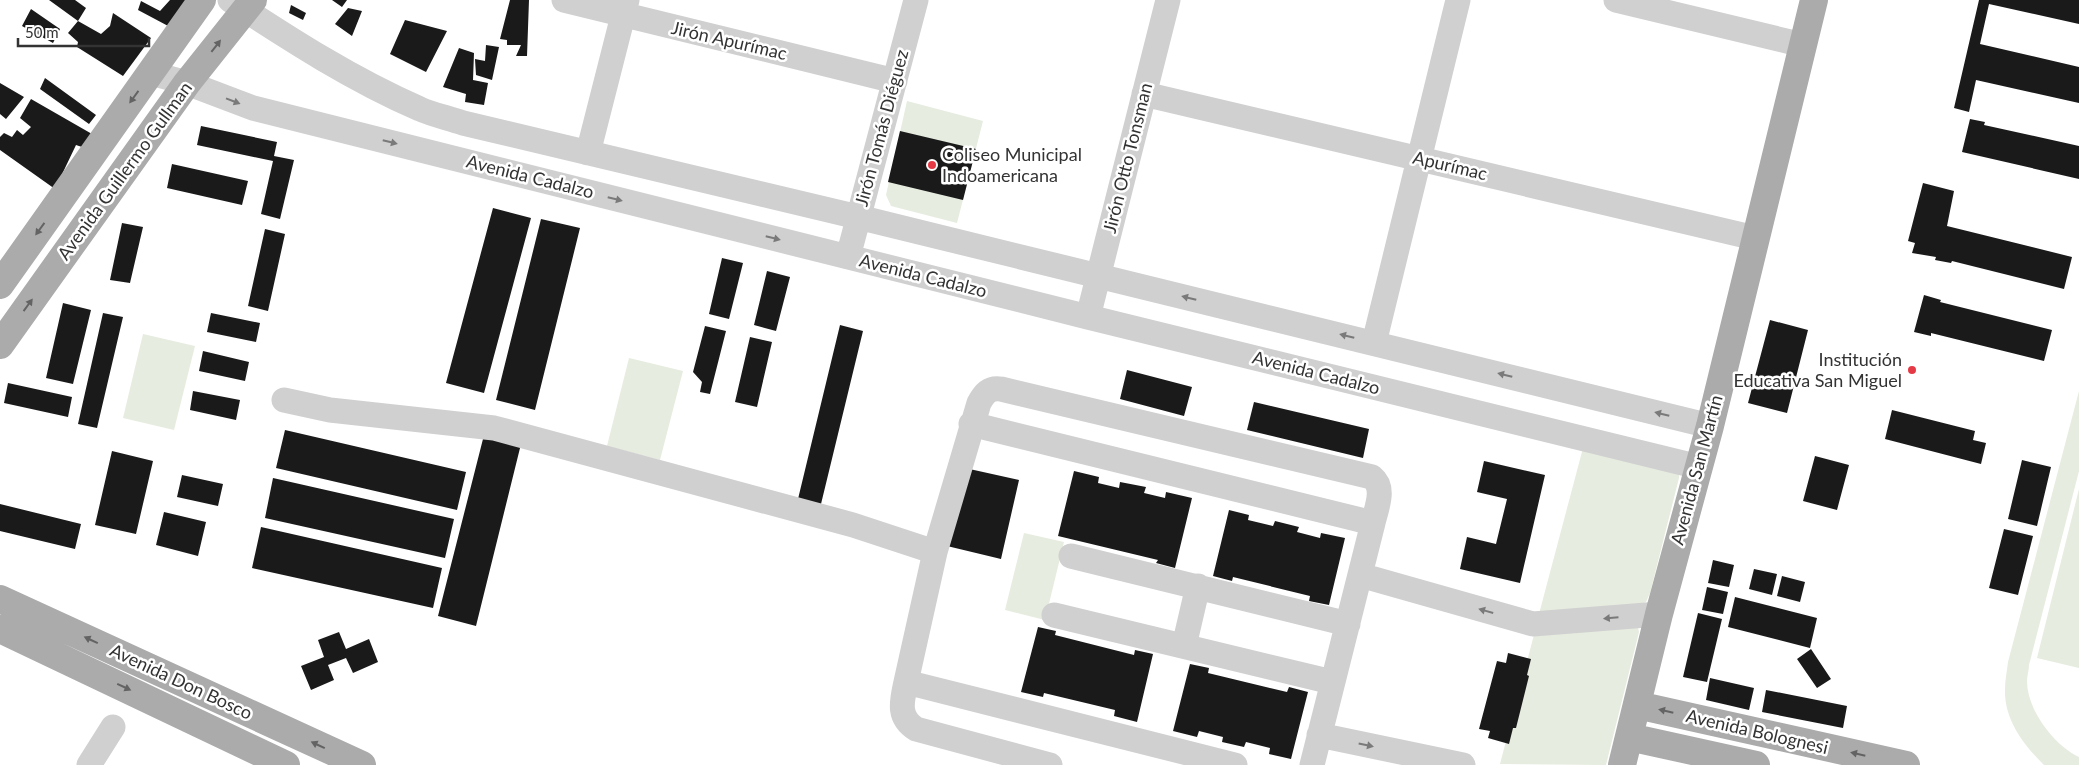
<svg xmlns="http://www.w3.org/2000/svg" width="2079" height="765" viewBox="0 0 2079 765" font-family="Lato,sans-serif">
  <rect width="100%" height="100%" fill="#fff"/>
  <path fill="#e6ecdf" d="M 907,101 L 983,121 L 957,223 L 891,206 L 886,195 Z
    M 143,334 L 195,346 L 174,430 L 123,418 Z
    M 629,358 L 683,371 L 660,460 L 607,446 Z
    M 2079,391 L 2079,471 L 2029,665 C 2029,670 2027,676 2027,681 C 2027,710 2054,745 2079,757 L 2079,765 L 2044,765 C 2024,745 2004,720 2005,689 C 2005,680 2007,671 2008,662 Z
    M 1583,448 L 1679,473 L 1679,478 L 1650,593 L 1646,602 L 1642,604 L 1539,614 Z
    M 2079,489 L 2079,668 L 2037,658 Z
    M 1024,533 L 1064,542 L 1045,620 L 1005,610 Z
    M 1637,622 L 1639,632 L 1606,765 L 1500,764 L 1535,631 Z"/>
  <path fill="#1a1a1a" d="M 49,0 L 75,0 L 86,8 L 78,21 Z
    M 170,0 L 186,0 L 170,27 L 138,10 L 141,1 L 160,11 Z
    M 332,0 L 347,0 L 342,7 Z
    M 510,0 L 529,0 L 527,56 L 516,56 L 521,45 L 507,45 L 507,40 L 500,39 Z
    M 1979,0 L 2079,0 L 2079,24 L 1989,4 L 1980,44 L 2079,67 L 2079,103 L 1976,80 L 1969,112 L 1954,108 Z
    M 291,5 L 306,13 L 303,20 L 289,13 Z
    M 348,8 L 362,11 L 352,36 L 335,24 Z
    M 31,9 L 60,29 L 53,43 L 22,26 Z
    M 113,13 L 151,38 L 123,76 L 77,47 L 78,42 L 68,33 L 78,21 L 101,34 L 110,26 Z
    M 405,20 L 447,31 L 426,72 L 390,54 Z
    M 486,45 L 499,47 L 492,80 L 476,75 L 475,59 L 485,61 Z
    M 459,48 L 474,53 L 473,80 L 488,83 L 484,105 L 465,102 L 466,94 L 443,87 Z
    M 45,78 L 96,115 L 89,124 L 40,89 Z
    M 0,83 L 24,97 L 6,119 L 0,114 Z
    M 31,99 L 92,134 L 85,148 L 76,145 L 55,189 L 0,150 L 0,137 L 4,133 L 12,137 L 17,130 L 23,135 L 31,127 L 20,118 Z
    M 1970,119 L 1985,122 L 1984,125 L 2079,146 L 2079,179 L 1962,152 Z
    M 201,126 L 277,142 L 274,156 L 294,160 L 280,219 L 261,214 L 273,161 L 197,145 Z
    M 900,131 L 976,149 L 963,200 L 888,182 Z
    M 172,164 L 248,181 L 242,205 L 167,188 Z
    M 1923,183 L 1954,191 L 1947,226 L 2072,257 L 2064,289 L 1952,261 L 1951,263 L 1935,260 L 1936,257 L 1912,253 L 1915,243 L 1908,241 Z
    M 493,208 L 531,218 L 484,393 L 446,383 Z
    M 541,219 L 580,228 L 535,410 L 496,400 Z
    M 122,223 L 143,227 L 130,283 L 110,280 Z
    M 265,229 L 285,234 L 268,311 L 248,306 Z
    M 722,258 L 743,263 L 729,319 L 709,314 Z
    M 767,271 L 790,277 L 776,331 L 754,325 Z
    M 1924,295 L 1941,300 L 1940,302 L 2052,330 L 2044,361 L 1931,333 L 1931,336 L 1914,332 Z
    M 63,303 L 91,310 L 73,384 L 46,378 Z
    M 103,313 L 123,317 L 97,428 L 78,424 Z
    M 211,313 L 260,323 L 256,342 L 207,332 Z
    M 1770,320 L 1808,330 L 1787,413 L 1748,403 Z
    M 840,325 L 863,331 L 821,504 L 798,499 Z
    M 705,326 L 726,331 L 710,394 L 700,392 L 702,382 L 693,372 Z
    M 750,337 L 772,342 L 757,407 L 735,402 Z
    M 203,351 L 249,362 L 245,381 L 199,371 Z
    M 1127,370 L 1192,387 L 1184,416 L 1120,399 Z
    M 8,383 L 72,397 L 68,417 L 4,403 Z
    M 193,391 L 240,400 L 236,420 L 190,410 Z
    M 1254,402 L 1369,429 L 1363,458 L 1247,430 Z
    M 1892,410 L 1975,431 L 1973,440 L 1986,443 L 1981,464 L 1885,439 Z
    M 285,430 L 466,472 L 457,510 L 276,468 Z
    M 484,435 L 521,444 L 476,626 L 438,616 Z
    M 112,451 L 153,461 L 136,534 L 95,525 Z
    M 1815,456 L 1849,465 L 1837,510 L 1803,501 Z
    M 2022,460 L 2051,467 L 2037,526 L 2008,519 Z
    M 1484,461 L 1545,475 L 1520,583 L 1460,569 L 1467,537 L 1496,544 L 1507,499 L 1477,492 Z
    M 965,468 L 1019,480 L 1001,559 L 947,546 Z
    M 1074,471 L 1099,477 L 1098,483 L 1119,488 L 1120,482 L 1146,487 L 1144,493 L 1165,498 L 1166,492 L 1192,498 L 1175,568 L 1156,563 L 1158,560 L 1058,536 Z
    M 182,475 L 223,484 L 218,506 L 177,497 Z
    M 273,478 L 454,519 L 445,558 L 265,518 Z
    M 0,504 L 81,524 L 75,549 L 0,531 Z
    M 1229,510 L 1249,515 L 1248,520 L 1273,526 L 1275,521 L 1299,527 L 1297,532 L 1320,538 L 1321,533 L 1345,538 L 1329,605 L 1309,601 L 1310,596 L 1233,577 L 1232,581 L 1213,576 Z
    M 164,512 L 206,522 L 198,556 L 156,545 Z
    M 261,527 L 442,568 L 433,608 L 252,568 Z
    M 2004,529 L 2033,536 L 2018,595 L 1989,588 Z
    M 1713,560 L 1734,565 L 1729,587 L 1708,583 Z
    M 1754,569 L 1777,574 L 1772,595 L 1749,589 Z
    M 1782,576 L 1805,582 L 1800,602 L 1777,596 Z
    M 1707,587 L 1728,592 L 1723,614 L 1702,610 Z
    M 1735,597 L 1817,618 L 1810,648 L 1728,627 Z
    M 1698,613 L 1722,619 L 1707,682 L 1683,677 Z
    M 1038,627 L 1056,631 L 1055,635 L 1134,655 L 1135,650 L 1153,654 L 1137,722 L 1114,716 L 1115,710 L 1044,693 L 1043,697 L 1021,692 Z
    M 339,632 L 346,649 L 369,639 L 378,662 L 353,673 L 346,658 L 328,665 L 334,680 L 311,690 L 301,666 L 324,657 L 318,640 Z
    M 1811,649 L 1831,679 L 1817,688 L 1797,659 Z
    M 1508,653 L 1531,659 L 1527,675 L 1529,676 L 1516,728 L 1513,728 L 1509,744 L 1488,738 L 1490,731 L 1479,729 L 1497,661 L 1506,663 Z
    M 1190,664 L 1209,668 L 1208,673 L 1287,692 L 1289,687 L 1308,692 L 1291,759 L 1269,754 L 1270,748 L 1246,742 L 1244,747 L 1222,742 L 1223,737 L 1199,731 L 1197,737 L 1173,731 Z
    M 1710,678 L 1754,688 L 1749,710 L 1706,700 Z
    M 1766,690 L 1847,706 L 1843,728 L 1762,712 Z"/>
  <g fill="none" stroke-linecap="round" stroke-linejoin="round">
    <path stroke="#d0d0d0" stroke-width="25" d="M 230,0 C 291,40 353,80 420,109 C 433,115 449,118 463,123 L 858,217 L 1710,426
      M 564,0 L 895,81
      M 1616,0 L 1803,45
      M 151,73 L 187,83 L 253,108 L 1088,317 L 1699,467
      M 1144,94 L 1755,238
      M 588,153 L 627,0
      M 848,257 L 916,0
      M 1088,317 L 1168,0
      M 1374,343 L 1458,0
      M 284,400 L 330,410 L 494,428 L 853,525 L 935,552
      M 971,424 L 1373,523 L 1312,765
      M 1071,556 L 1348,624
      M 1360,575 L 1533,624 L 1659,614
      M 1054,615 L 1332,682
      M 1184,646 L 1198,586
      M 906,682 C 902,701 897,717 916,729 L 1050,765
      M 1319,735 L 1463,765
      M 89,765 L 113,727
      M 1235,765 L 906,682 L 935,552 L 979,403 C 984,394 989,387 1001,389 L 1372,477 C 1386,488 1376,509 1373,523"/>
    <path stroke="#ababab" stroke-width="28" d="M 0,285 L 202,0
      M 0,345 L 187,83 L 253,0
      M 0,599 L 362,765
      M 0,629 L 286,765
      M 1637,705 L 1906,765
      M 1629,737 L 1756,765
      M 1622,765 L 1659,614 L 1710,426 L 1814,0"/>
  </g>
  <defs><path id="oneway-solid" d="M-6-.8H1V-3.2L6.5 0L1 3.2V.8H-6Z" transform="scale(1.25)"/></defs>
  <g fill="#636363">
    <use href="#oneway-solid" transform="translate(216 46) rotate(-52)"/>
    <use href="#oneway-solid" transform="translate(134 97) rotate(126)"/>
    <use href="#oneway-solid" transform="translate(40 229) rotate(126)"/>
    <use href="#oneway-solid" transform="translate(28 305) rotate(-54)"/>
    <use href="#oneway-solid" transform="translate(91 640) rotate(-155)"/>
    <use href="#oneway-solid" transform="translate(124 687) rotate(25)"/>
    <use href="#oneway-solid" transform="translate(1666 711) rotate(-167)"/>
    <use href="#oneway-solid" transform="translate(318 745) rotate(-155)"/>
    <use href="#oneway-solid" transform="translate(1858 754) rotate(-167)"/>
  </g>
  <g fill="#7a7a7a">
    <use href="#oneway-solid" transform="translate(233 101) rotate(21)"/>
    <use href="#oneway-solid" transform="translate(390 142) rotate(14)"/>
    <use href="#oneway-solid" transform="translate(615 199) rotate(14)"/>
    <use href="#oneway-solid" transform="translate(773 238) rotate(14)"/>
    <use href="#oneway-solid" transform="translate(1189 298) rotate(-166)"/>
    <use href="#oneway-solid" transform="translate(1347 336) rotate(-166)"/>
    <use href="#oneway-solid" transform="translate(1505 375) rotate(-166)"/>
    <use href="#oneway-solid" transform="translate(1662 414) rotate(-166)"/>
    <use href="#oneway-solid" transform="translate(1486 611) rotate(-164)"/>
    <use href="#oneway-solid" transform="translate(1611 618) rotate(175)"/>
    <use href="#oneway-solid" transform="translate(1366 745) rotate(12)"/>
  </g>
  <g fill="#e63946" stroke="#fff" stroke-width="2">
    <circle cx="932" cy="165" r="5"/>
    <circle cx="1912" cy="370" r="5"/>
  </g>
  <g text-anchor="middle" stroke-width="5" stroke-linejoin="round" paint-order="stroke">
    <g font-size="18" fill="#333" stroke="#fff">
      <text transform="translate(729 41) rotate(13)" y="6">Jirón Apurímac</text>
      <text transform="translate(882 128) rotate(-75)" y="6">Jirón Tomás Diéguez</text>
      <text transform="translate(1128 158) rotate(-76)" y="6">Jirón Otto Tonsman</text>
      <text transform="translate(1450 166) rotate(13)" y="6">Apurímac</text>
      <text transform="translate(125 171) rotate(-54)" y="6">Avenida Guillermo Gullman</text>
      <text transform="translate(530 177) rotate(14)" y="6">Avenida Cadalzo</text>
      <text transform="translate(923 276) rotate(14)" y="6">Avenida Cadalzo</text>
      <text transform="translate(1316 373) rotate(14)" y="6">Avenida Cadalzo</text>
      <text transform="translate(1697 470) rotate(-75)" y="6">Avenida San Martín</text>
      <text transform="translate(181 682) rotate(25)" y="6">Avenida Don Bosco</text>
      <text transform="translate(1757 732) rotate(13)" y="6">Avenida Bolognesi</text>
    </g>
    <g font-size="18" fill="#333" stroke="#fff" text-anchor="start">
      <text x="942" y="161">Coliseo Municipal<tspan x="942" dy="21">Indoamericana</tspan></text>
      <text x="1902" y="366" text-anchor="end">Institución<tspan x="1902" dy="21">Educativa San Miguel</tspan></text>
    </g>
  </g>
  <path d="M18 38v8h131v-8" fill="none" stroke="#333333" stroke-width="2.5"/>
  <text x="25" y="38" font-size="15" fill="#333333" stroke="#ffffff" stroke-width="4" paint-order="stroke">50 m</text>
</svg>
